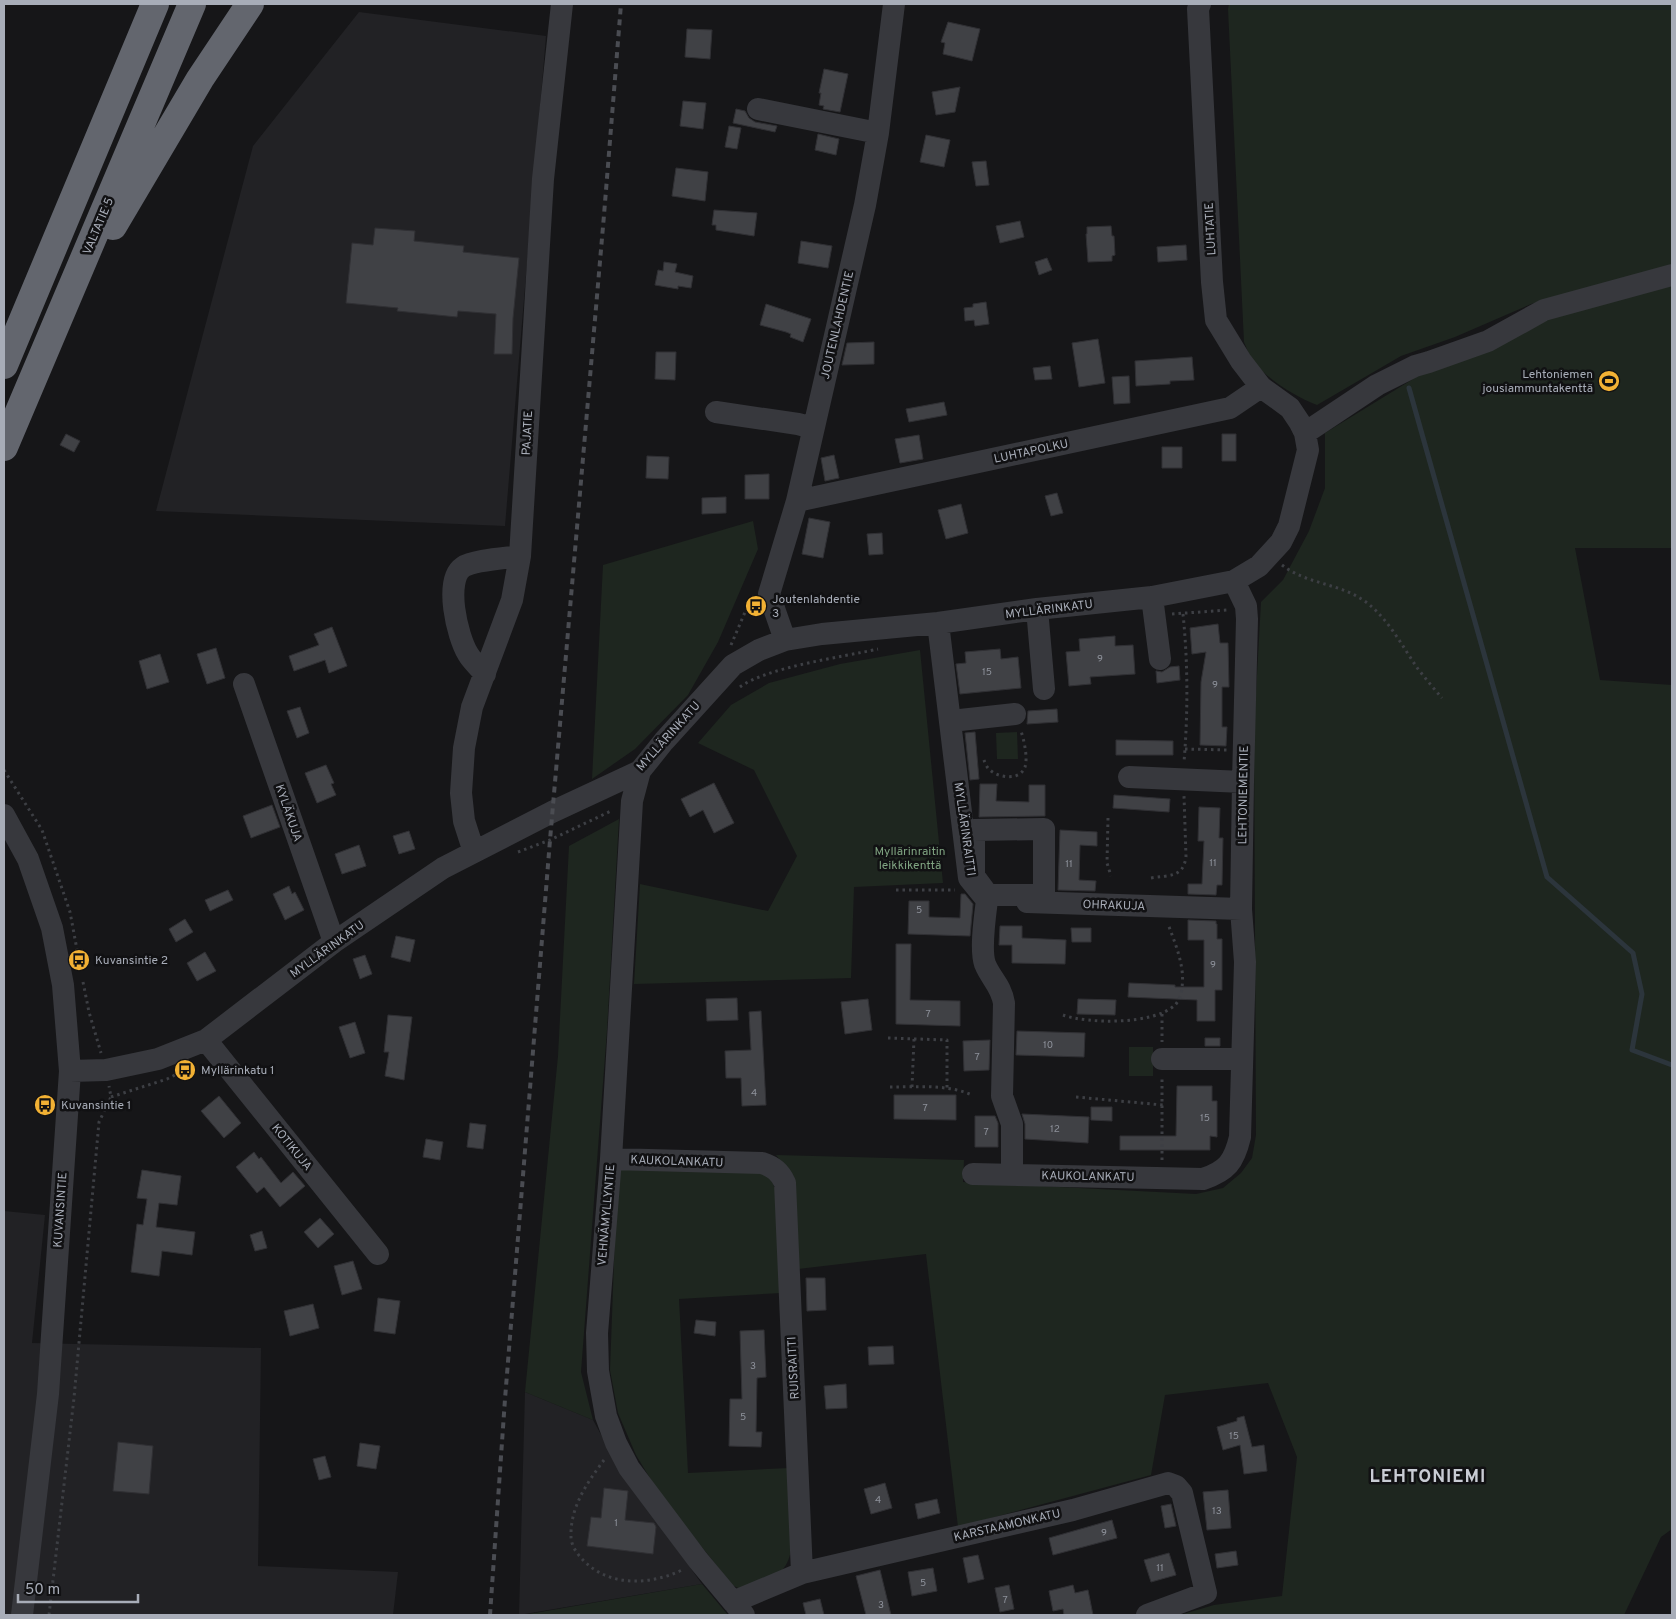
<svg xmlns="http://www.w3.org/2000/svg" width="1676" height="1619" viewBox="0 0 1676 1619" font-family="Overpass,sans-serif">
  <rect width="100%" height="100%" fill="#161618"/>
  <path fill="#222225" d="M 359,12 L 546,36 L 505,526 L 156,511 L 253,146 Z
    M 4,1211 L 45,1215 L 32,1343 L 261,1348 L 258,1566 L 398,1572 L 393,1615 L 4,1615 Z
    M 525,1392 L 593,1420 L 622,1473 L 702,1584 L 519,1615 Z"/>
  <path fill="#1e261f" d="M 1229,4 L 1672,4 L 1672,265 L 1531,304 L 1455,337 L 1401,356 L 1317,405 C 1294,396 1271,381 1254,363 C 1249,357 1247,348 1244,342 L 1228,9 Z
    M 1670,283 L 1672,292 L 1672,548 L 1575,548 L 1600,680 L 1672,685 L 1672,1529 L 1661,1537 L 1624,1615 L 1180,1615 L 1214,1605 L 1282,1596 L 1297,1457 L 1268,1383 L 1165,1395 L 1151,1475 L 958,1527 L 926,1254 L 798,1269 L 794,1177 L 776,1155 L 964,1160 L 963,1182 L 1196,1194 L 1223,1188 L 1241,1173 L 1252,1158 L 1256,1135 L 1254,730 L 1261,602 L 1283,580 L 1309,531 L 1325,488 L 1325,433 L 1418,376 L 1551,315 Z
    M 753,521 L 758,549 L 718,642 L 688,695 L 635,749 L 592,779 L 603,565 Z
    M 920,650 L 943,883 L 854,887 L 851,978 L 634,984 L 640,884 L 768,911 L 797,856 L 754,770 L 698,743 L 731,705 L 769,683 L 840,664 Z
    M 1017,732 L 1018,759 L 997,759 L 996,733 Z
    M 619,819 L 607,1030 L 581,1372 L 593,1420 L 525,1392 L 558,1056 L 569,846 Z
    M 1129,1047 L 1153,1047 L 1153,1076 L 1129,1076 Z
    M 626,1165 L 762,1171 L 771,1179 L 776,1191 L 781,1293 L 679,1299 L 688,1473 L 790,1468 C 791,1491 800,1554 782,1570 C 776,1575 749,1585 740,1589 L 732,1585 L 659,1493 L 636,1455 L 618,1413 L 610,1370 L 617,1181 L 619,1171 Z
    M 702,1584 L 728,1615 L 523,1615 Z"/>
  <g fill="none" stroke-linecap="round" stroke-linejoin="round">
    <path stroke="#2c353c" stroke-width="5" d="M 1409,388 L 1547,877 L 1633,953 L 1642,994 L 1632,1050 L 1672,1065"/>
  </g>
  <path fill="#404145" stroke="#303034" d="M 948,22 L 980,29 L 972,61 L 943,54 L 945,43 L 941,42 Z
    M 687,29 L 712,30 L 710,59 L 685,57 Z
    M 824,69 L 848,74 L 840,112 L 823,109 L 824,106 L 819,105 L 821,93 L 819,93 Z
    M 960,87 L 955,112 L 936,115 L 932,92 Z
    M 683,101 L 706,103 L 703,129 L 680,126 Z
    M 736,109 L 745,111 L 749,118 L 755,122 L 777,126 L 775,132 L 733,123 Z
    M 729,126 L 741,128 L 737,149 L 725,147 Z
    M 818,134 L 839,139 L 836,155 L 815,150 Z
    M 926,135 L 950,140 L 944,167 L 920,162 Z
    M 986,161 L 989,185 L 976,186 L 972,162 Z
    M 676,168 L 708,172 L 705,201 L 672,196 Z
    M 714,210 L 757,213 L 754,236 L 716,230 L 716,225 L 712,225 Z
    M 1020,221 L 1024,237 L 1000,243 L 996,226 Z
    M 1111,226 L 1112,236 L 1114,236 L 1115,255 L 1112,256 L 1112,261 L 1088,262 L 1086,234 L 1087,234 L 1087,227 Z
    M 375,228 L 415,231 L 414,241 L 464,246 L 463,252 L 519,258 L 513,318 L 512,354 L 494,354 L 496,314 L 458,311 L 457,317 L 397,311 L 398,308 L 346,303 L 352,243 L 373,245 Z
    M 801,241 L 832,246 L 828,268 L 798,263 Z
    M 1186,245 L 1187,260 L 1158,262 L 1157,247 Z
    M 1047,258 L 1052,270 L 1039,275 L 1035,262 Z
    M 664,262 L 677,264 L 675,272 L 693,276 L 691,288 L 678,286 L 678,289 L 655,285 L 658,270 L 663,271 Z
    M 986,302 L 989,324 L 975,326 L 974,320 L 965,321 L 964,308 L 973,307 L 973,304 Z
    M 766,304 L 811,319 L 803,342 L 790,337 L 791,334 L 786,332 L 760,325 Z
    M 1098,339 L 1105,383 L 1079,387 L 1072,343 Z
    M 874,342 L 874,364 L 842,365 L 847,343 Z
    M 656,352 L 676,352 L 675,380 L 655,379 Z
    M 1192,357 L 1194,380 L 1170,381 L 1170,384 L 1136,386 L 1135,361 Z
    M 1050,366 L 1052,379 L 1035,380 L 1033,368 Z
    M 1129,376 L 1130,403 L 1114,404 L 1112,377 Z
    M 944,402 L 947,415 L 909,422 L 906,409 Z
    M 66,434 L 80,441 L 74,452 L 60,445 Z
    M 1222,434 L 1236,434 L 1236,461 L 1222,461 Z
    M 919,435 L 923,459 L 900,463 L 895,439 Z
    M 1162,447 L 1182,447 L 1182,468 L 1162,468 Z
    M 834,455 L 839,478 L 825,481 L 821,458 Z
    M 647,456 L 669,457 L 668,479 L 646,478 Z
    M 769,474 L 769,499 L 745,499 L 745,475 Z
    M 1057,493 L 1063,513 L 1051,516 L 1045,496 Z
    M 726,497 L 726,513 L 702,514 L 702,498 Z
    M 961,504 L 968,533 L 946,539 L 938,510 Z
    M 809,518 L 830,522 L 823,558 L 802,554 Z
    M 882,533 L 883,554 L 869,555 L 867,534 Z
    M 1218,624 L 1220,643 L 1228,643 L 1229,687 L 1222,687 L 1222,727 L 1227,727 L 1226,746 L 1200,745 L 1201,682 L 1206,652 L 1192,654 L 1190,628 Z
    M 332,627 L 347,666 L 329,673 L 325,660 L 294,671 L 289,656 L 319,645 L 314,634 Z
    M 1115,636 L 1115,646 L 1133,645 L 1135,674 L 1090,677 L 1091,684 L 1069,686 L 1066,652 L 1080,651 L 1079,639 Z
    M 216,648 L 225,678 L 207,684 L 197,654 Z
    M 1000,649 L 1001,659 L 1018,657 L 1021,688 L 960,694 L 956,664 L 966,663 L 965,652 Z
    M 160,654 L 169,682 L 147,689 L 139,661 Z
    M 1179,666 L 1180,680 L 1157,683 L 1156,671 L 1162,672 L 1170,667 Z
    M 300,707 L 309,733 L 297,738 L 287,711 Z
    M 1057,709 L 1058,722 L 1027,724 L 1028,711 Z
    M 975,732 L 979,779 L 970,780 L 965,733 Z
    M 1116,740 L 1173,741 L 1173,755 L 1116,755 Z
    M 326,765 L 334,783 L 331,784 L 336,795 L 317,803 L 305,773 Z
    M 714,783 L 734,823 L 714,833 L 703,810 L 690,817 L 681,799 Z
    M 980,784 L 997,784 L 996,801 L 1029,802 L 1029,785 L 1045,785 L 1045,816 L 979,817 Z
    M 1114,795 L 1170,799 L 1169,812 L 1113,808 Z
    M 272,805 L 280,827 L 251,838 L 243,816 Z
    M 1199,807 L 1220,808 L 1219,838 L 1223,838 L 1222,885 L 1217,885 L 1216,895 L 1188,894 L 1188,884 L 1202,884 L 1204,841 L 1198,841 Z
    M 1060,830 L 1097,832 L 1097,846 L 1080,845 L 1079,880 L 1096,881 L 1095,891 L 1058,890 Z
    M 409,831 L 415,849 L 399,854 L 393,836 Z
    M 359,845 L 366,866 L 342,874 L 335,854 Z
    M 289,886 L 292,894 L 295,892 L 304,910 L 285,920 L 273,894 Z
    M 228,890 L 233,900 L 210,911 L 205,900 Z
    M 961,894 L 965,894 L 973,904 L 970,936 L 908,934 L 909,901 L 929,901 L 929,917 L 960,918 Z
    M 185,919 L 193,932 L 176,942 L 169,929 Z
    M 1188,920 L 1216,921 L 1216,924 L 1217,924 L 1217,939 L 1222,939 L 1222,990 L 1215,990 L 1215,1021 L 1197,1021 L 1197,1000 L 1128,997 L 1129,983 L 1175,985 L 1175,987 L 1204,987 L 1204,940 L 1188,940 Z
    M 1000,926 L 1022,926 L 1022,938 L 1066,940 L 1065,964 L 1012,963 L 1012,945 L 999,945 Z
    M 1071,928 L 1091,928 L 1091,942 L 1072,942 Z
    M 396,936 L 415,940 L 410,962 L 391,957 Z
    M 896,944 L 911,944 L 910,1000 L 960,1001 L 960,1026 L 896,1024 Z
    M 205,952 L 216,971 L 197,981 L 187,963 Z
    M 365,955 L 372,974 L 360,979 L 353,959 Z
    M 737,998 L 738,1020 L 707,1021 L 706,999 Z
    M 868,999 L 872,1030 L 845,1034 L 841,1002 Z
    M 1078,999 L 1116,1000 L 1115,1015 L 1077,1014 Z
    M 761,1011 L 766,1105 L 742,1106 L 741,1078 L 726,1078 L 725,1051 L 751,1050 L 749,1012 Z
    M 388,1015 L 412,1017 L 404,1080 L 385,1076 L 389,1052 L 384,1052 Z
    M 355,1022 L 365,1053 L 350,1058 L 339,1027 Z
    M 1017,1031 L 1085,1033 L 1084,1057 L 1016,1055 Z
    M 1205,1038 L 1220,1038 L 1220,1046 L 1205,1046 Z
    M 990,1040 L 989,1070 L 964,1071 L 963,1041 Z
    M 1177,1086 L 1212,1086 L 1212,1101 L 1217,1101 L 1217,1137 L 1210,1136 L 1210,1150 L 1120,1150 L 1120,1136 L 1176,1136 Z
    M 894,1095 L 956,1095 L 956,1120 L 894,1119 Z
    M 219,1096 L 241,1123 L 224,1138 L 201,1111 Z
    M 1091,1107 L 1112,1107 L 1112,1121 L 1091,1120 Z
    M 1022,1114 L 1089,1117 L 1088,1143 L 1025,1139 L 1025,1124 Z
    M 975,1116 L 995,1116 L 998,1123 L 998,1147 L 975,1147 Z
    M 470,1123 L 486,1125 L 483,1149 L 467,1147 Z
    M 426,1139 L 443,1142 L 440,1160 L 423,1157 Z
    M 254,1152 L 259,1159 L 261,1157 L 281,1183 L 293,1172 L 305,1186 L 280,1207 L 264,1187 L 257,1193 L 236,1167 Z
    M 142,1170 L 181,1176 L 177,1205 L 159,1203 L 156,1227 L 195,1232 L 192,1255 L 162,1251 L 159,1276 L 131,1272 L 137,1224 L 143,1225 L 147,1199 L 137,1198 Z
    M 320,1218 L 334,1234 L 318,1248 L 304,1232 Z
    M 262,1231 L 267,1248 L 255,1251 L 250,1235 Z
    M 353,1261 L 362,1289 L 342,1295 L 334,1266 Z
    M 806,1278 L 825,1278 L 826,1310 L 807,1311 Z
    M 378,1298 L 400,1301 L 395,1334 L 374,1331 Z
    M 313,1304 L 319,1328 L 290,1336 L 284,1311 Z
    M 696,1320 L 716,1322 L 715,1336 L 694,1333 Z
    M 764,1330 L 766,1377 L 757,1378 L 756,1432 L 762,1432 L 761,1447 L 729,1446 L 730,1399 L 742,1399 L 740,1331 Z
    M 893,1346 L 894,1364 L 869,1365 L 868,1347 Z
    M 846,1384 L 847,1408 L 826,1409 L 824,1386 Z
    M 1244,1416 L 1252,1447 L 1264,1445 L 1267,1471 L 1244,1474 L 1240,1445 L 1223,1450 L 1217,1427 L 1237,1421 L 1237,1418 Z
    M 118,1442 L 153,1446 L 149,1494 L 113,1491 Z
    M 360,1443 L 380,1446 L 376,1469 L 357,1466 Z
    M 325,1456 L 331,1477 L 319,1480 L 313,1459 Z
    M 885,1483 L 892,1508 L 871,1514 L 864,1489 Z
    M 604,1488 L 628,1491 L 625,1520 L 654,1523 L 656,1527 L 653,1554 L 587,1546 L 591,1517 L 601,1518 Z
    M 1228,1490 L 1231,1528 L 1207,1530 L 1203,1492 Z
    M 937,1499 L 940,1513 L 918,1519 L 915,1504 Z
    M 1171,1504 L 1176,1526 L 1165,1528 L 1161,1506 Z
    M 1112,1520 L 1117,1538 L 1053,1555 L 1049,1538 Z
    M 1236,1551 L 1238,1565 L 1217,1568 L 1215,1554 Z
    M 1169,1553 L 1176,1575 L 1151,1582 L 1144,1560 Z
    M 978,1555 L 984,1579 L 968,1583 L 963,1558 Z
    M 933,1568 L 937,1591 L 912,1596 L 908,1572 Z
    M 880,1570 L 891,1615 L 866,1615 L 856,1576 Z
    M 1009,1585 L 1014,1609 L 1000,1612 L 995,1588 Z
    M 1073,1585 L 1075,1593 L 1088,1590 L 1093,1615 L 1064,1615 L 1063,1609 L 1053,1611 L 1049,1591 Z
    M 820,1599 L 824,1615 L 806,1615 L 803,1603 Z"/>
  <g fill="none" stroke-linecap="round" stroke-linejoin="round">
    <path stroke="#3d3f44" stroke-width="3" stroke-dasharray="2.5 4" stroke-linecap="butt" d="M 1282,565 C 1306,584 1338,583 1363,600 C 1387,616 1402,646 1418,669 C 1426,679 1434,689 1442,698
      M 1172,614 L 1228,610
      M 1183,614 C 1188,663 1188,713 1184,762
      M 731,645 L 751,598
      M 740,687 C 767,667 843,657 878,649
      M 1185,749 L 1227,750
      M 984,760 C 985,763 987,768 990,770 C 999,778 1020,781 1025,767 C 1028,758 1024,740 1021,731
      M 4,770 L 42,830 L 70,912 L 80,966
      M 1108,818 L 1107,863 L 1111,876
      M 518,852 L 550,840 L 613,810
      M 1151,878 C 1169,875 1183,878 1186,857 L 1184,796
      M 896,890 L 955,890
      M 83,982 L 89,1012 L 101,1053
      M 1162,1014 L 1162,1042
      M 1063,1015 C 1088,1024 1154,1025 1175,1005 C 1179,1001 1182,993 1182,987 C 1185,966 1175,943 1168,924
      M 888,1038 L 947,1040 L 947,1088
      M 890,1087 C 917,1087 947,1084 972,1095
      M 912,1087 L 914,1039
      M 111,1097 L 167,1079 L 181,1072
      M 1076,1097 L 1163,1105
      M 1162,1160 L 1162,1076
      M 604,1460 C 587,1483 570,1507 571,1537 C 571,1545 577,1554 583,1560 C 610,1588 652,1585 684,1569
      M 49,1615 L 74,1398 L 99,1122 L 111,1097 L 109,1086"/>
    <path stroke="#37383d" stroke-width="22" d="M 758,109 L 878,133
      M 716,412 L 798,424 L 813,428
      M 1305,433 L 1377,385 L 1415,366 L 1429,362 L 1488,341 L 1544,310 L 1672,275
      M 797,501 L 1230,408 L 1261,387
      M 1152,597 L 1160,659
      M 1037,609 L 1044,689
      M 938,623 L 969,878 L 987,900 C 985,916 980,950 985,964 C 991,979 1001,985 1004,1003 L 1002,1096 L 1012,1124 L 1012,1174
      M 785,640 L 769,594 L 797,501 L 865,205 L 878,133 L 894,4
      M 485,674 C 479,667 472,661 468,654 C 457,636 444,580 463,567 C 473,560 507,558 520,556
      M 244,684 L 334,942
      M 951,721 L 1015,714
      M 640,771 L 632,801 L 611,1159 L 597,1333 L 598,1371 L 606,1416 L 616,1443 L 629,1468 L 698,1560 L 744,1615
      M 1129,777 L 1243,782
      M 4,815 L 28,859 L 52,928 L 63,985 L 70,1071 L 48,1394 L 22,1615
      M 1044,829 L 1044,895 L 988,895 L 974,876 L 974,830 Z
      M 474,852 L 464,821 L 461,793 L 464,748 L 472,707 L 512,600 L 520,556 L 543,179 L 562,4
      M 1027,902 L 1241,909
      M 206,1040 L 378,1254
      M 1162,1059 L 1242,1059
      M 70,1071 L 106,1070 L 158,1059 L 206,1040 L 334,942 L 443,868 L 552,812 L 640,771 L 664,741 L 733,665 L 759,650 L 785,640 L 822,634 L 938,623 L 1037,609 L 1152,597 L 1234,581 L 1259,566 L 1281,542 L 1289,526 L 1308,450 L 1305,433 L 1300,423 L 1290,408 L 1261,387 L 1241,361 L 1216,320 L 1212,282 L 1198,9 L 1200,4
      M 611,1159 L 762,1163 C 774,1167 780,1172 785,1183 L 802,1573
      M 973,1174 L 1203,1179 C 1227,1171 1234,1162 1240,1137 L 1245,962 L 1241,909 L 1243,782 L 1247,619 L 1246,606 L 1234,581
      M 733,1602 L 802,1573 L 1073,1510 L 1168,1483 L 1176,1486 L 1182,1493 L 1206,1593 L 1147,1615"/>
    <path stroke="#63666e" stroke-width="28" d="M 113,226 L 200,79 L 250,4
      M 4,365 L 155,4
      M 4,447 L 192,4"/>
    <path stroke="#4a4c52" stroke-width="4" stroke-dasharray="6 5" stroke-linecap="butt" d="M 490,1615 L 505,1399 L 550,840 L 604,215 L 621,4"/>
  </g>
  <defs>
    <g id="stadium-disc" transform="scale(1.125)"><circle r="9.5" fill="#f2b134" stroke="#111113"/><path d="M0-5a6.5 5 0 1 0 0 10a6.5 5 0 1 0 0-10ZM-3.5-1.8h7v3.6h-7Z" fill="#111"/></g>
    <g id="bus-disc" transform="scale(1.125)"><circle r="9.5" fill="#f2b134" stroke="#111113"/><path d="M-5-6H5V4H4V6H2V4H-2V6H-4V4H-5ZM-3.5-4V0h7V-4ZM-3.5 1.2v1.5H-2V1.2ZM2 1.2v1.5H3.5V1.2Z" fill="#111"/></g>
  </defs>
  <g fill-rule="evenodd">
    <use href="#stadium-disc" x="1609" y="381"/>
    <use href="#bus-disc" x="756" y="606"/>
    <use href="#bus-disc" x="79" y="960"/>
    <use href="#bus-disc" x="185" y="1070"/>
    <use href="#bus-disc" x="45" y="1105"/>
  </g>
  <g text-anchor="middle" stroke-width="5" stroke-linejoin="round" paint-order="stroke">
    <g font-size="10" fill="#8e929b">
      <text x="1100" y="662">9</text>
      <text x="987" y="675">15</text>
      <text x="1215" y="688">9</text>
      <text x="1213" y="866">11</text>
      <text x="1069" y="867">11</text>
      <text x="919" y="913">5</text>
      <text x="1213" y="968">9</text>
      <text x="928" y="1017">7</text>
      <text x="1048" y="1048">10</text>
      <text x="977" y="1060">7</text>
      <text x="754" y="1096">4</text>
      <text x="925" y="1111">7</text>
      <text x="1205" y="1121">15</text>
      <text x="1055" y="1132">12</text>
      <text x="986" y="1135">7</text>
      <text x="753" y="1369">3</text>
      <text x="743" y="1420">5</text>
      <text x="1234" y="1439">15</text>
      <text x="878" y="1503">4</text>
      <text x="1217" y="1514">13</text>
      <text x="616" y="1526">1</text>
      <text x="1104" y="1536">9</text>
      <text x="1160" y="1571">11</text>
      <text x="923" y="1586">5</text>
      <text x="1005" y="1603">7</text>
      <text x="881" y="1608">3</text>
    </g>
    <g font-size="12" fill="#a8adb8" stroke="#111113">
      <text transform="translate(98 226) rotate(-67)" y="4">VALTATIE 5</text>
      <text transform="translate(1210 229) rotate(-93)" y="4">LUHTATIE</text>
      <text transform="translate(837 325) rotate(-77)" y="4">JOUTENLAHDENTIE</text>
      <text transform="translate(527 433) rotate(-87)" y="4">PAJATIE</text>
      <text transform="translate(1031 451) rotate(-12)" y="4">LUHTAPOLKU</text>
      <text transform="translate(1049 609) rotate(-7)" y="4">MYLLÄRINKATU</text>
      <text transform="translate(668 736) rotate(-48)" y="4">MYLLÄRINKATU</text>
      <text transform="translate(1243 795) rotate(-89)" y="4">LEHTONIEMENTIE</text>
      <text transform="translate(289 813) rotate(71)" y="4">KYLÄKUJA</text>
      <text transform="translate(965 829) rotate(82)" y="4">MYLLÄRINRAITTI</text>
      <text transform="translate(1114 905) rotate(2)" y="4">OHRAKUJA</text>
      <text transform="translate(327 949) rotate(-36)" y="4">MYLLÄRINKATU</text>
      <text transform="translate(292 1147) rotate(51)" y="4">KOTIKUJA</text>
      <text transform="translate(677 1161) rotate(2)" y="4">KAUKOLANKATU</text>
      <text transform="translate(1088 1176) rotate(1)" y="4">KAUKOLANKATU</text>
      <text transform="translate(60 1210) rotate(-86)" y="4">KUVANSINTIE</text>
      <text transform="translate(606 1215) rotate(-85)" y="4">VEHNÄMYLLYNTIE</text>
      <text transform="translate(793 1368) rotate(-93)" y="4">RUISRAITTI</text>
      <text transform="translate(1007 1525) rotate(-13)" y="4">KARSTAAMONKATU</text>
    </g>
    <g font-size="12" fill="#a8adb8" stroke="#111113" text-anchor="start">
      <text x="1593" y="378" text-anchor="end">Lehtoniemen<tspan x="1593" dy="14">jousiammuntakenttä</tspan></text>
      <text x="772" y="603">Joutenlahdentie<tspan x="772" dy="14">3</tspan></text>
      <text x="95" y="964">Kuvansintie 2</text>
      <text x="201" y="1074">Myllärinkatu 1</text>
      <text x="61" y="1109">Kuvansintie 1</text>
    </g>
    <g font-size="12" fill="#7fa381" stroke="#111113">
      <text x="910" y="855">Myllärinraitin<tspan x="910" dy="14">leikkikenttä</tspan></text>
    </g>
    <g font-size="18" font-weight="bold" letter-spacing="1" fill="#c9ccd4" stroke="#111113">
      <text x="1428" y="1482">LEHTONIEMI</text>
    </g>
  </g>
  <rect width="1676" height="1619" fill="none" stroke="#a8adb8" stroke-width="10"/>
  <path d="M18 1594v8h120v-8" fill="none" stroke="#a8adb8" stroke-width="2.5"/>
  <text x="25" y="1594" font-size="15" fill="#a8adb8" stroke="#111113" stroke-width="4" paint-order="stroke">50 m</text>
</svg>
